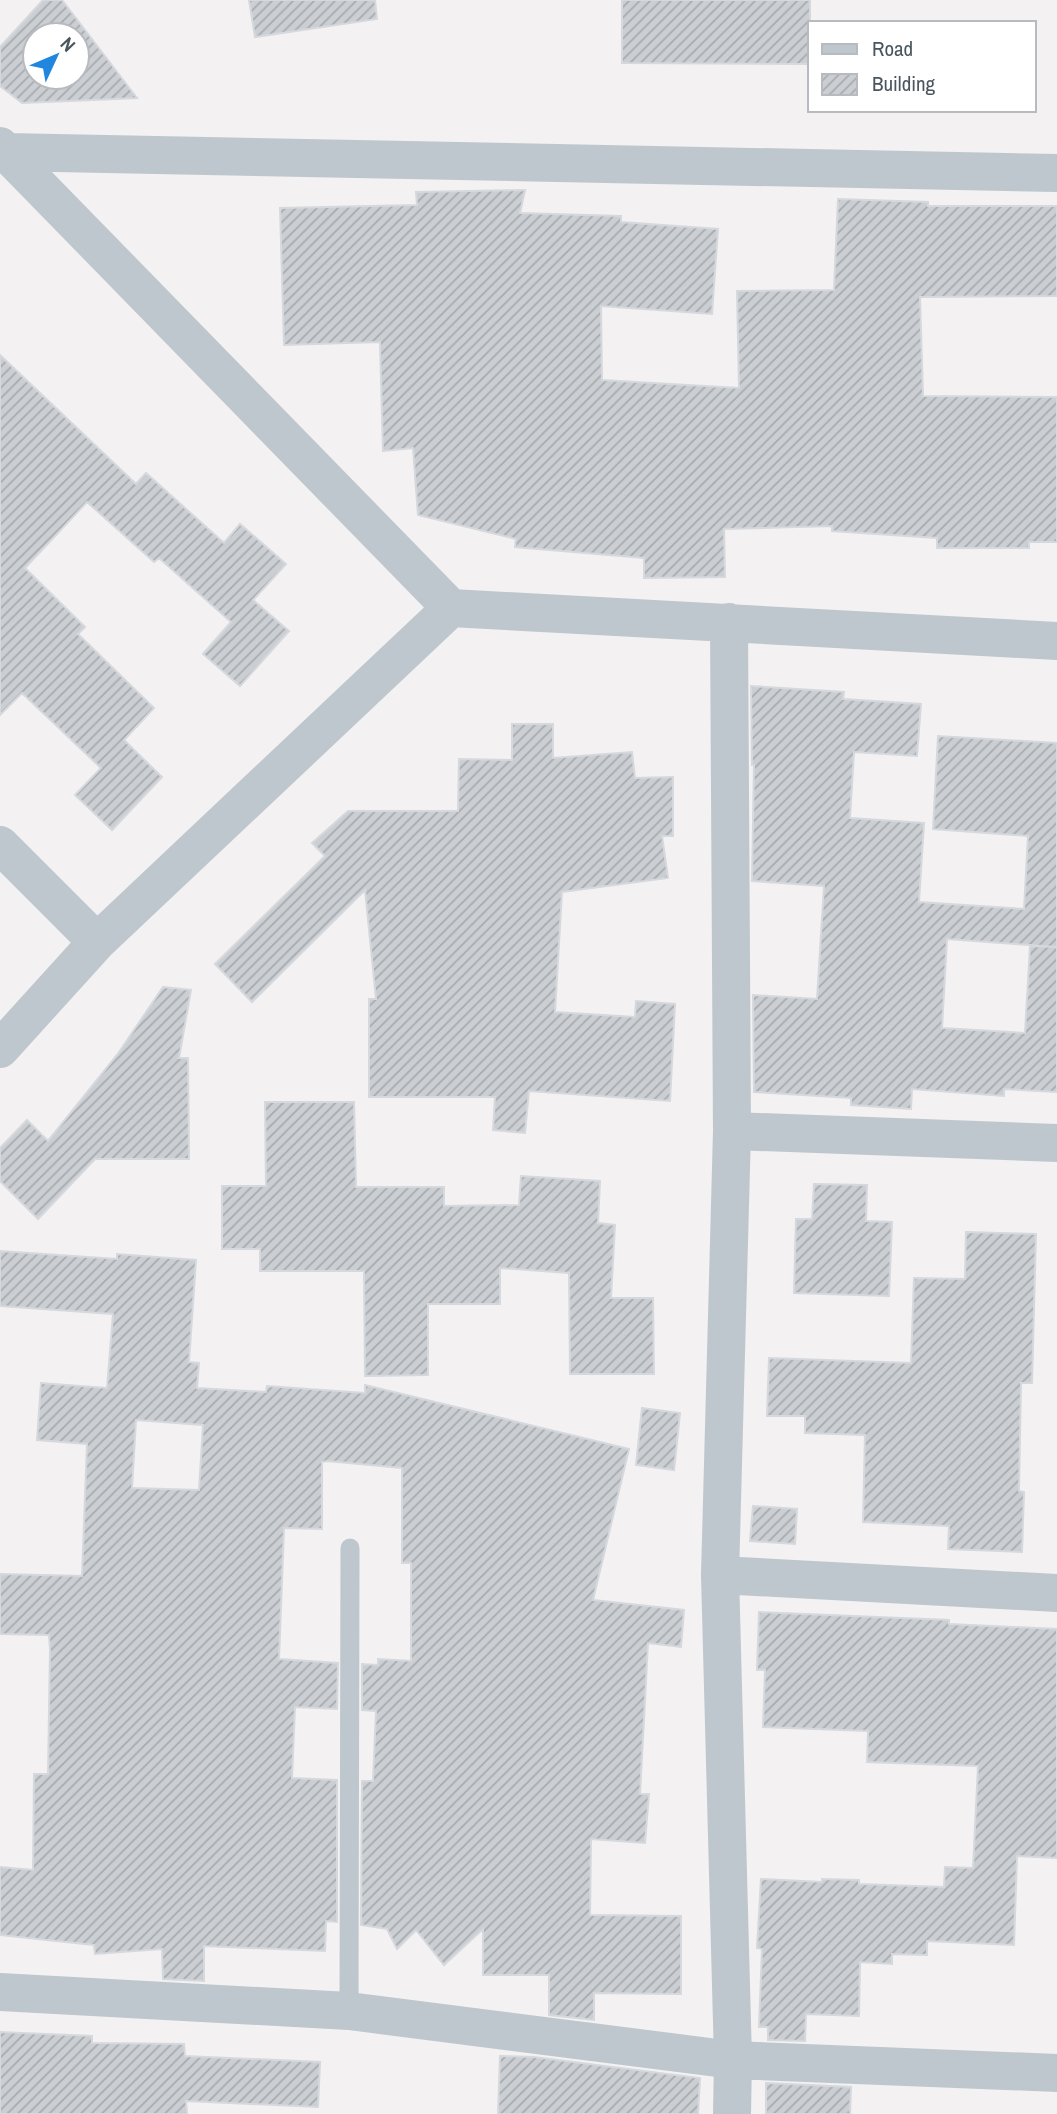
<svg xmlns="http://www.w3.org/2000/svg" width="1057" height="2114" viewBox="0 0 1057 2114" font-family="'Archivo Narrow',sans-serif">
  <defs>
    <pattern id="building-hatch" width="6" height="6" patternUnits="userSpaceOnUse" patternTransform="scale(1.75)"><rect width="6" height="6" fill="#cbcfd3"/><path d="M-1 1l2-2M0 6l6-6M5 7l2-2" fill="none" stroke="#a7abae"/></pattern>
  </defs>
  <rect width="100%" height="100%" fill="#f3f1f1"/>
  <path fill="url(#building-hatch)" stroke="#d5d8dc" stroke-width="2" fill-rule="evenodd" d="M 43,0 L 62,0 L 137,98 L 22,103 L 0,86 L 0,47 ZM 35,35 L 77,35 L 77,77 L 35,77 Z
    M 249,0 L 375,0 L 377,19 L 255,37 Z
    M 622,0 L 810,0 L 810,64 L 622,63 Z
    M 525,190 L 520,213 L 621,216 L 621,222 L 718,229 L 712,314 L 601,306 L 602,380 L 739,388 L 737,291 L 834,290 L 838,199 L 928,202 L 928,206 L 1057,206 L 1057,296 L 920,297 L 923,396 L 1057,397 L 1057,542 L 1029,542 L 1029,548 L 937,548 L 937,538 L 832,531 L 832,526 L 724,529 L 725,577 L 644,578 L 644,558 L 515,547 L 516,539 L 418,515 L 413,448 L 383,451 L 380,342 L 284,345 L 280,208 L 417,205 L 416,192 Z
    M 0,355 L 136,484 L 146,473 L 224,543 L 240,524 L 286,564 L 253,600 L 289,631 L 240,686 L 203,654 L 231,622 L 159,558 L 154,562 L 87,502 L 25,568 L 85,627 L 78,634 L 154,708 L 124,740 L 162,777 L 112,830 L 75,795 L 101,768 L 22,693 L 0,715 Z
    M 751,686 L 844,692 L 843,699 L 921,704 L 917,756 L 854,752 L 850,818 L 924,823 L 919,902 L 1024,909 L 1028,836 L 933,829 L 938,736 L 1057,743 L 1057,1092 L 1004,1089 L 1004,1096 L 912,1089 L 911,1109 L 851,1105 L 851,1098 L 754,1092 L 753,995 L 817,999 L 824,886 L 752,881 L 754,765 L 752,765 ZM 947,939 L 1056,947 L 1030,946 L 1025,1033 L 942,1028 Z
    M 512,724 L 553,724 L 553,758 L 632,752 L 635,778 L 673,777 L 673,836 L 662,836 L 668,878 L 562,892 L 555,1012 L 635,1017 L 636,1001 L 675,1004 L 670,1101 L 529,1091 L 525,1133 L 493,1130 L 495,1097 L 369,1097 L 369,999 L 376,999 L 365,890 L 252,1002 L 215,964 L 325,856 L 312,843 L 348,811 L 458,811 L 459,759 L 512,760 Z
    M 163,987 L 191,990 L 179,1058 L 188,1058 L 189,1159 L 95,1159 L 38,1219 L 0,1181 L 0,1148 L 27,1120 L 48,1141 L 117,1055 Z
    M 265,1102 L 354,1102 L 356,1187 L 444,1187 L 444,1206 L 519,1205 L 521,1176 L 600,1181 L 598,1223 L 615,1225 L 611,1298 L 653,1298 L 654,1374 L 570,1374 L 569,1273 L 500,1268 L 500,1304 L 428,1304 L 428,1375 L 365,1376 L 364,1271 L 260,1271 L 260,1249 L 222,1249 L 222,1186 L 266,1186 Z
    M 814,1184 L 867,1185 L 866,1221 L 892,1222 L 889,1296 L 794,1293 L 796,1219 L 812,1219 Z
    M 966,1232 L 1036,1234 L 1032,1383 L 1021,1383 L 1019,1491 L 1024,1492 L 1022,1552 L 948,1549 L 949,1526 L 863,1522 L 865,1435 L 805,1433 L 805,1416 L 767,1416 L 769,1358 L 911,1363 L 914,1278 L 965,1279 Z
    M 0,1251 L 117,1259 L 117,1254 L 196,1260 L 189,1362 L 199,1363 L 197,1388 L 266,1392 L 267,1386 L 365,1393 L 365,1385 L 629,1449 L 593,1600 L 684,1610 L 681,1647 L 648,1643 L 640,1794 L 649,1794 L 645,1843 L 591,1839 L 590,1915 L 681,1916 L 681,1994 L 594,1993 L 594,2020 L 549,2015 L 549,1975 L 483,1975 L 483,1929 L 444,1965 L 416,1930 L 397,1949 L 387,1929 L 361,1925 L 362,1781 L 373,1781 L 376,1711 L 362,1710 L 362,1664 L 378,1665 L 378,1659 L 411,1661 L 411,1563 L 402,1563 L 402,1468 L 327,1461 L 322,1462 L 322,1529 L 284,1528 L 279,1659 L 338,1663 L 337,1709 L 295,1707 L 292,1778 L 337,1780 L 337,1922 L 326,1921 L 325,1951 L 204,1946 L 204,1981 L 163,1979 L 162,1949 L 95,1954 L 94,1945 L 0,1935 L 0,1867 L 33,1870 L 34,1774 L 48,1774 L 50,1649 L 49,1635 L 0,1634 L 0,1574 L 82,1576 L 87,1444 L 37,1440 L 41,1383 L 107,1388 L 113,1314 L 0,1306 ZM 136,1420 L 203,1425 L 199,1490 L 132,1488 Z
    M 642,1408 L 680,1413 L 674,1470 L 636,1465 Z
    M 753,1506 L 797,1509 L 795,1544 L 750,1541 Z
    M 759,1612 L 949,1620 L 949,1624 L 1057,1629 L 1057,1858 L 1017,1856 L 1014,1945 L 927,1941 L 927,1955 L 892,1954 L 892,1964 L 860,1962 L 859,2016 L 806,2014 L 805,2041 L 768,2040 L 768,2027 L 759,2027 L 762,1949 L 757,1948 L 761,1879 L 822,1882 L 822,1879 L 859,1880 L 859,1884 L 944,1887 L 945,1867 L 973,1868 L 978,1766 L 867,1762 L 868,1731 L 763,1727 L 765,1670 L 757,1670 Z
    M 0,2032 L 92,2036 L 92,2043 L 184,2044 L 185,2056 L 320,2062 L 318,2107 L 186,2101 L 187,2114 L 0,2114 Z
    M 500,2056 L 534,2057 L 700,2078 L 698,2114 L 498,2114 Z
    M 766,2083 L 851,2087 L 850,2114 L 766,2114 Z"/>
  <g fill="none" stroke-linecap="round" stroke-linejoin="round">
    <path stroke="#bec7cd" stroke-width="19" d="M 349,2011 L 350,1548"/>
    <path stroke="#bec7cd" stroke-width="38" d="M 0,146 L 451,608 L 1057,641
      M 6,152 L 1057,173
      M 729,622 L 732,1131 L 720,1575 L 733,2060 L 732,2114
      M 0,845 L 97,942
      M 0,1049 L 97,942 L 451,608
      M 732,1131 L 1057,1143
      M 720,1575 L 1057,1593
      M 0,1992 L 349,2011 L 733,2060 L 1057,2073"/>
  </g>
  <rect x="808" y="21" width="228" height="91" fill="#ffffff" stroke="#b7bbbf" stroke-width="2"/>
  <rect x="822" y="44" width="35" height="10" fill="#bec7cd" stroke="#b7bbbf" stroke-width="2"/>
  <text x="872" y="56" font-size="21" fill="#4a565e">Road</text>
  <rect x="822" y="74" width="35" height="21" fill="url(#building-hatch)" stroke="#b7bbbf" stroke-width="2"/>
  <text x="872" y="91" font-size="21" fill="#4a565e">Building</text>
  <g transform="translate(56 56) rotate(46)"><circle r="33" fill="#ffffff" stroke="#b7bbbf" stroke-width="2"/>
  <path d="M0-5L12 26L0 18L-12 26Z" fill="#2187de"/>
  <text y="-10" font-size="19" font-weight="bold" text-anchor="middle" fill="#4a565e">N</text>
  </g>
</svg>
